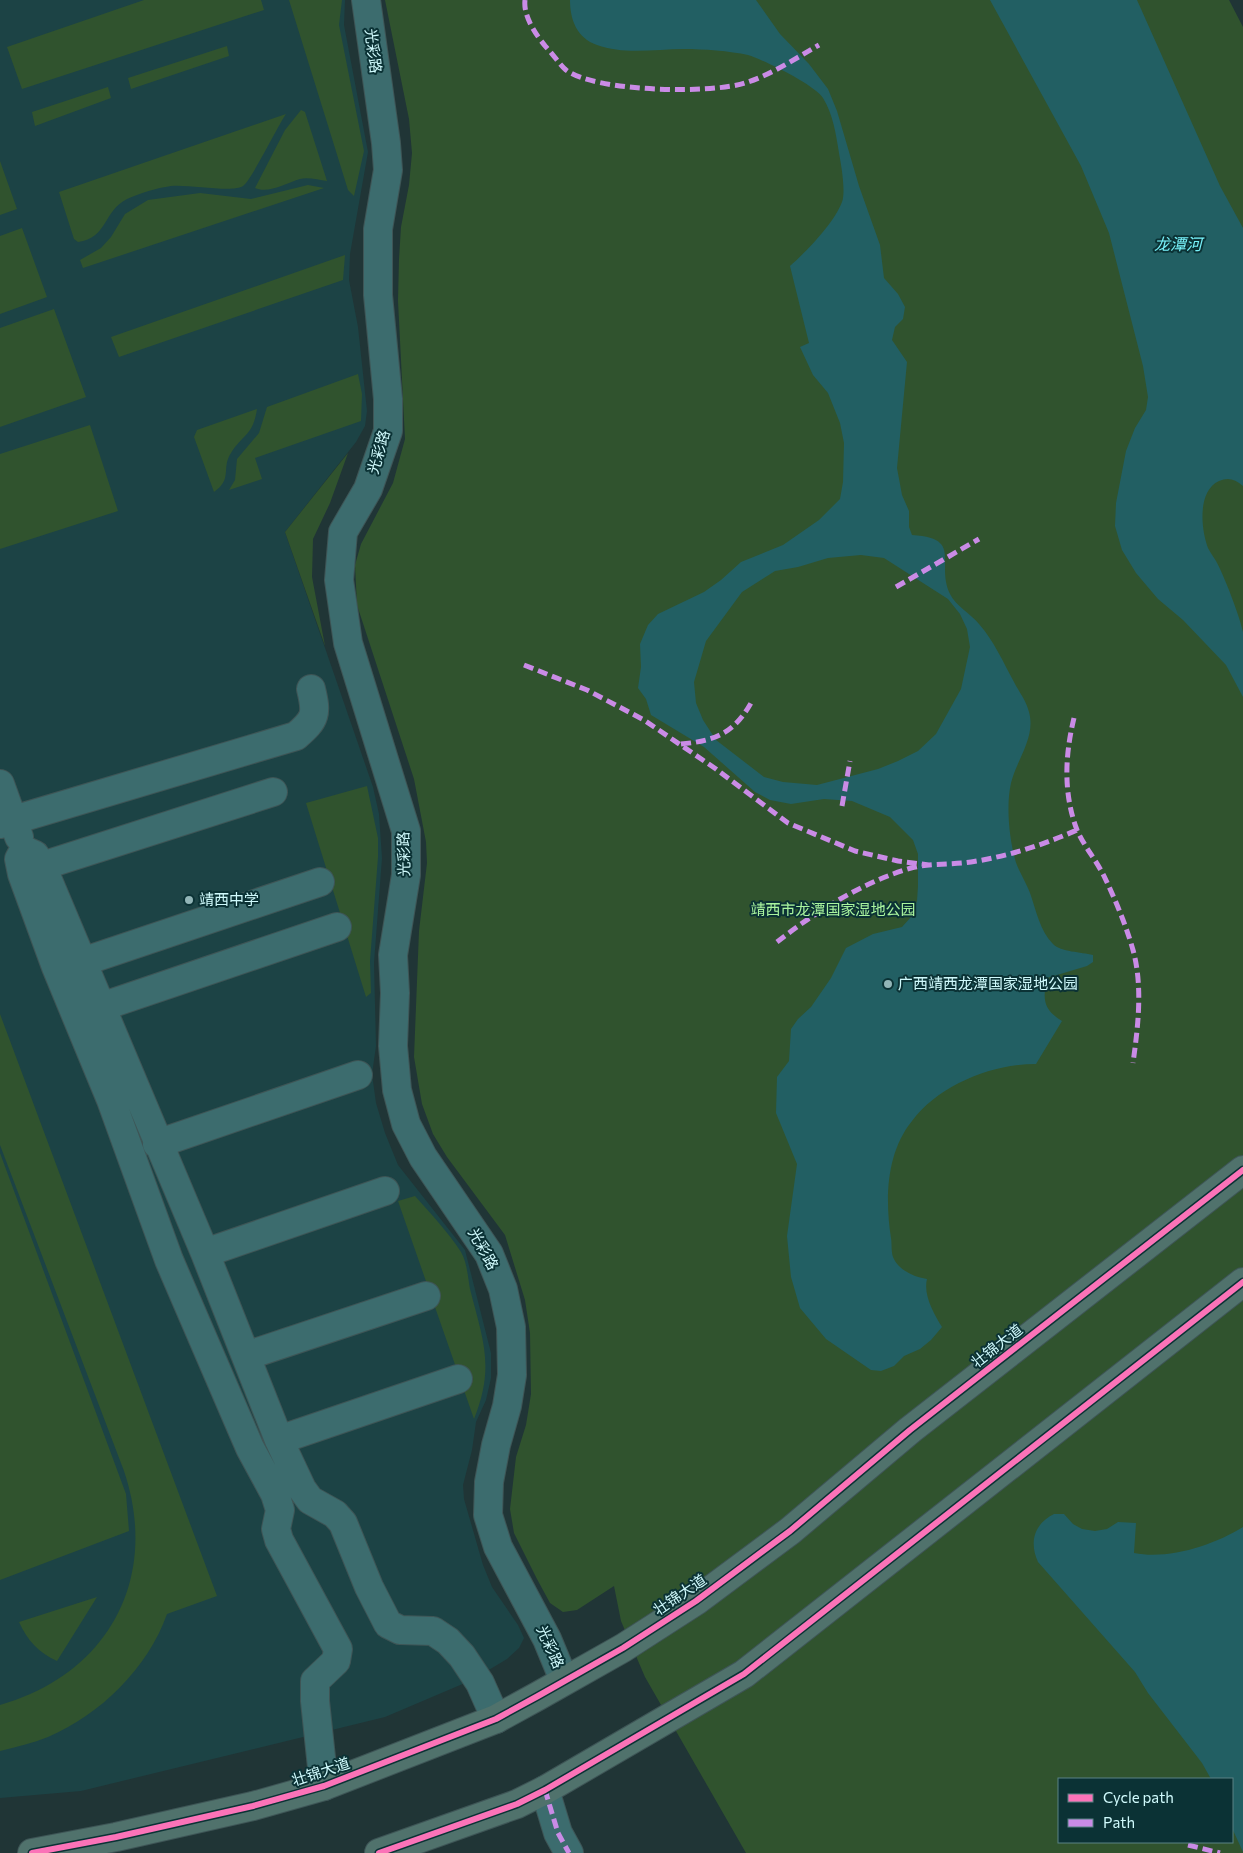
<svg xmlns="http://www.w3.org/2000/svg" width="1243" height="1853" viewBox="0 0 1243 1853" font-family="Commissioner,'Noto Sans SC',sans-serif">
  <rect width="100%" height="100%" fill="#203536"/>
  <path fill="#1c4345" d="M 0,0 L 345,0 L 344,25 L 368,152 L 350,254 L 349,280 L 358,327 L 367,411 L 365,426 L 356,442 L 285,532 L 373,787 L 379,814 L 382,858 L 374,963 L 376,1046 L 372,1074 L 376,1103 L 385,1133 L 398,1165 L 465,1250 L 491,1353 L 491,1378 L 486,1400 L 476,1422 L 472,1450 L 463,1485 L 464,1499 L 483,1565 L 492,1587 L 518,1625 L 524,1638 L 519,1648 L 507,1659 L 472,1680 L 385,1717 L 81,1791 L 0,1798 Z"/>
  <path fill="#30532e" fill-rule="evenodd" d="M 144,0 L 261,0 L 264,10 L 22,89 L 7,47 Z
    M 289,0 L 342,0 L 339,25 L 364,151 L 354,196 L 348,190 Z
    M 385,0 L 1229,0 L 1243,27 L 1243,1853 L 746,1853 L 645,1677 L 621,1621 L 614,1586 L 577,1610 L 563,1612 L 550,1603 L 537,1579 L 514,1533 L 510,1509 L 516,1457 L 526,1425 L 531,1394 L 530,1333 L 525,1300 L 505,1235 L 447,1157 L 433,1134 L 422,1104 L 414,1057 L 419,931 L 427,863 L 426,842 L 414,779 L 357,605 L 355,565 L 361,544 L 393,483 L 405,439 L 398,301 L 399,259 L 401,227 L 409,185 L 412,153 L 409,119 ZM 1059,1779 L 1232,1779 L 1232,1842 L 1059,1842 Z
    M 227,46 L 229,56 L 131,89 L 128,78 Z
    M 108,87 L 111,98 L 35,126 L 32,112 Z
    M 301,110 L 305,112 L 327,181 C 319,180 308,177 300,179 C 287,183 268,194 255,188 L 285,130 Z
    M 286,114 C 277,127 251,181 243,186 C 233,193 188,184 171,186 C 156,188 141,193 127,199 C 103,211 108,238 78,242 L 74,239 L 59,192 Z
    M 0,161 L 17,209 L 0,215 Z
    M 308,185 L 324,188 L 83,268 L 80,260 L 101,248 L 111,237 L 125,214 L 148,200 L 200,193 L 251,199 Z
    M 22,228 L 47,297 L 0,314 L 0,236 Z
    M 345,255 L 343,280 L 119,357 L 111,337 Z
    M 54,309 L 86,397 L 0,427 L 0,328 Z
    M 358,374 L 362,394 L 361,421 L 255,458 L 262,479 L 229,490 L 235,480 L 237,459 L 259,433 L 267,407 Z
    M 257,409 C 253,436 243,434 231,453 C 221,468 233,479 214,492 L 194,437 L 197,430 Z
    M 90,425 L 118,511 L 0,549 L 0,454 Z
    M 348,453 L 330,503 L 313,539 L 312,577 L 325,646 L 285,532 Z
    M 367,786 L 378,838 L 378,857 L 370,961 L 371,993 L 366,997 L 306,803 Z
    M 0,1014 L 217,1596 L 167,1614 C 148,1668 100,1715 48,1737 C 33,1743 16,1747 0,1751 L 0,1705 C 109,1674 160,1578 124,1471 L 0,1145 Z
    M 0,1153 L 126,1494 L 129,1531 L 0,1580 Z
    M 415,1196 C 431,1214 448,1232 461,1252 C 467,1262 468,1278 470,1289 C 483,1340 495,1367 474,1419 L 398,1201 Z
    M 97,1597 L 57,1661 C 39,1653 27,1640 19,1622 Z"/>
  <path fill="#225f63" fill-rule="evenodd" d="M 570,0 L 756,0 L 780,34 L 809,64 L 828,89 L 837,111 L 859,186 L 880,245 L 884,278 L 898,294 L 905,307 L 903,319 L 895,327 L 892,340 L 907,362 L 897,468 L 902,495 L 909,511 L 909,527 L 912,535 C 964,538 935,563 950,594 C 955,605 971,614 979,624 C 994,641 1003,662 1014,682 C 1019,692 1026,700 1029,712 C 1036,737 1017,759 1011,783 C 1006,805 1009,837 1015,859 C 1017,868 1026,882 1030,893 C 1036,910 1040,931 1053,944 C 1061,952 1081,952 1093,955 L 1093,962 L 1087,966 L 1047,978 C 1043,998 1042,1009 1062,1021 L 1036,1064 C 992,1064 939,1085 912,1121 C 886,1153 885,1199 891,1238 C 892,1244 891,1251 893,1257 C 898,1270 914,1277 927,1279 C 923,1295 934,1314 942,1327 L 931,1340 L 920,1349 L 904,1356 L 894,1366 L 881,1371 L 871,1370 L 826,1339 L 800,1308 L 791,1277 L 787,1236 L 797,1164 L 776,1113 L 777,1077 L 789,1061 L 791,1029 L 798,1019 L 811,1007 L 831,978 L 846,948 L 873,934 L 902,927 L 911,917 L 917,901 L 918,886 L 918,854 L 913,840 L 890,817 L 852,801 L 824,799 L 791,804 L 770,800 L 755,792 L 704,747 L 651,715 L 646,699 L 638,688 L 641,667 L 640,644 L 648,625 L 658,614 L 704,592 L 721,580 L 741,562 L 783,545 L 819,520 L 840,499 L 843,482 L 844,443 L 840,423 L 828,393 L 813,375 L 800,347 L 809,343 L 790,266 C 807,251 834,223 842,202 C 846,191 841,164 839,153 C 836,134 833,114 823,98 C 815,85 764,60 748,55 C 730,51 703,49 684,49 C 656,49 624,55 597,45 C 577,38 570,20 570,0 ZM 861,555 L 884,558 L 948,599 L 960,614 L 967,629 L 970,647 L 961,689 L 936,734 L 918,751 L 898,761 L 878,769 L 817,785 L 783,782 L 764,777 L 716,740 L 703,720 L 696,703 L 694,682 L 706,641 L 742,592 L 775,571 L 798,567 L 828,558 Z
    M 990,0 L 1137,0 L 1220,186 L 1243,228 L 1243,486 C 1235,479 1228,477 1219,481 C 1197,491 1201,530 1208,548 C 1210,552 1213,556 1216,561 C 1224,575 1240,617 1243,632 C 1243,653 1243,677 1243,697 L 1226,665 L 1183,620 L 1158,599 L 1136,573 L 1122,550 L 1115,526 L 1116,503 L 1126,451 L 1135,428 L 1146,410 L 1148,397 L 1143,366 L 1109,233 L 1081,166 Z
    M 1054,1514 L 1064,1514 L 1073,1524 L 1082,1529 L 1095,1531 L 1107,1529 L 1118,1522 L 1136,1523 L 1134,1553 C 1169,1560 1214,1545 1243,1527 L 1243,1852 L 1232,1828 L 1232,1779 L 1211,1779 L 1202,1763 L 1148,1693 L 1135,1672 L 1038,1562 C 1029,1542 1034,1524 1054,1514 Z"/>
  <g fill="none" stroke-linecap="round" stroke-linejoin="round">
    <g stroke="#3e5556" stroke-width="30">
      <path id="minor" d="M 366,0 L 386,143 L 388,170 L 378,229 L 378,295 L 388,399 L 388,431 L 368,489 L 343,532 L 339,580 L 348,643 L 406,831 L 406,875 L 393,955 L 395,993 L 393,1046 L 397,1090 L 406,1124 L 423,1157 L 489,1254 L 503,1289 L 511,1327 L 512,1375 L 507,1406 L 496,1445 L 489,1482 L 488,1515 L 498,1547 L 547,1639 L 564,1680
        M 0,784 L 19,837
        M 0,824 L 296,736 C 316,719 317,714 311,689
        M 42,866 L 273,792
        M 82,962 L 320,882
        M 101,1007 L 337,927
        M 157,1144 L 358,1075
        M 205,1253 L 385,1191
        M 246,1356 L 426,1296
        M 279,1440 L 458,1379
        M 324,1786 L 315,1701 L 315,1681 L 336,1661 L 338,1649 L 279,1540 L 276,1529 L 280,1510 L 275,1494 L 250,1448 L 169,1260 L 111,1100 L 56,967 L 22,874 L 19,859 L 24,850 L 35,855 L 42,866 L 205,1253 L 279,1440 L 302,1489 L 310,1500 L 335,1514 L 343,1523 L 369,1587 L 388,1624 L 400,1630 L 433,1631 L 448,1641 L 462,1656 L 480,1683 L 496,1719
        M 545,1790 L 558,1833 L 569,1853"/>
    </g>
    <g stroke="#3e5556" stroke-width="30">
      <path id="major" d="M 32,1853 L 116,1837 L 253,1806 L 324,1786 L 496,1719 L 538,1696 L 623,1648 L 696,1601 L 790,1531 L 910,1430 L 1243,1170
        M 379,1853 L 517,1804 L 545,1790 L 744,1674 L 1243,1282"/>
    </g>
    <use href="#minor" stroke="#3c6c6e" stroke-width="28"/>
    <use href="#major" stroke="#50726c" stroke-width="28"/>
    <path stroke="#ca8be6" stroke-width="5" stroke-dasharray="10 5" stroke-linecap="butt" d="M 525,0 C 523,16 536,35 546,47 C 553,54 559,64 566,70 C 595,92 711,94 745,83 C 771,75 796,58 819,45
      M 896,587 L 979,539
      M 524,665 L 587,690 L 644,720 L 716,769 L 788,823 L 855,851 L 898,861 L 929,865
      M 1074,718 C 1065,755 1063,793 1077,830 C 1084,846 1096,860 1104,876 C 1115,899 1126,925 1133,950 C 1143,986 1138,1027 1133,1063
      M 681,744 C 715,741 734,733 751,703
      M 842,806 L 850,761
      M 777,942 C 815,912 863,882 911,868 C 930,863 951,865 971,862 C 1009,856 1043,845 1077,830
      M 545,1790 L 558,1833 L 569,1853
      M 1188,1845 L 1220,1853"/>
    <g stroke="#0b3235" stroke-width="9">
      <path id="cycleway" d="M 32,1853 L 116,1837 L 253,1806 L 324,1786 L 496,1719 L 538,1696 L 623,1648 L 696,1601 L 790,1531 L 910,1430 L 1243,1170
        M 379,1853 L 517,1804 L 545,1790 L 744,1674 L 1243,1282"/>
    </g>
    <use href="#cycleway" stroke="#fb73b8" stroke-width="6"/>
  </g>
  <g fill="#92b5b7" stroke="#0b3235" stroke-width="2">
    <circle cx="189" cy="900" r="5"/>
    <circle cx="888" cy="984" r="5"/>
  </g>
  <g text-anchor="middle" stroke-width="4" stroke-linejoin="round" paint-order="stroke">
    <g font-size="15" fill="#d0fafc" stroke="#0b3235">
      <text transform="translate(373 51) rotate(83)" y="5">光彩路</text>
      <text transform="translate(379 452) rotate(-74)" y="5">光彩路</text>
      <text transform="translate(404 854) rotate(-91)" y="5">光彩路</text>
      <text transform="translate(483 1249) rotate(61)" y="5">光彩路</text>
      <text transform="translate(997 1346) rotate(-38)" y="5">壮锦大道</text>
      <text transform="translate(680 1595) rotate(-34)" y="5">壮锦大道</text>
      <text transform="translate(550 1647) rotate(66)" y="5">光彩路</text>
      <text transform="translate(321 1772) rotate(-18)" y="5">壮锦大道</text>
    </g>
    <g font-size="15" fill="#d0fafc" stroke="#0b3235" text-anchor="start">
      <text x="199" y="905">靖西中学</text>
      <text x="898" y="989">广西靖西龙潭国家湿地公园</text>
    </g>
    <g font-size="15" fill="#aaf59e" stroke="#0b3235">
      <text x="833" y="915">靖西市龙潭国家湿地公园</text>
    </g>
    <g font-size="16" font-style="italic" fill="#78f2fa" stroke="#0b3235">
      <text x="1178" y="250">龙潭河</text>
    </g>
  </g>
  <rect x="1058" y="1778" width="175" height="65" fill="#0b3235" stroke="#5a8285"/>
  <rect x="1068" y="1794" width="25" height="8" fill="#fb73b8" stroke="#5a8285"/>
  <text x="1103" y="1803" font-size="15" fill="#d0fafc">Cycle path</text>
  <rect x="1068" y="1819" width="25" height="8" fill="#ca8be6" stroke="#5a8285"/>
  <text x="1103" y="1828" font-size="15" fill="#d0fafc">Path</text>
</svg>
